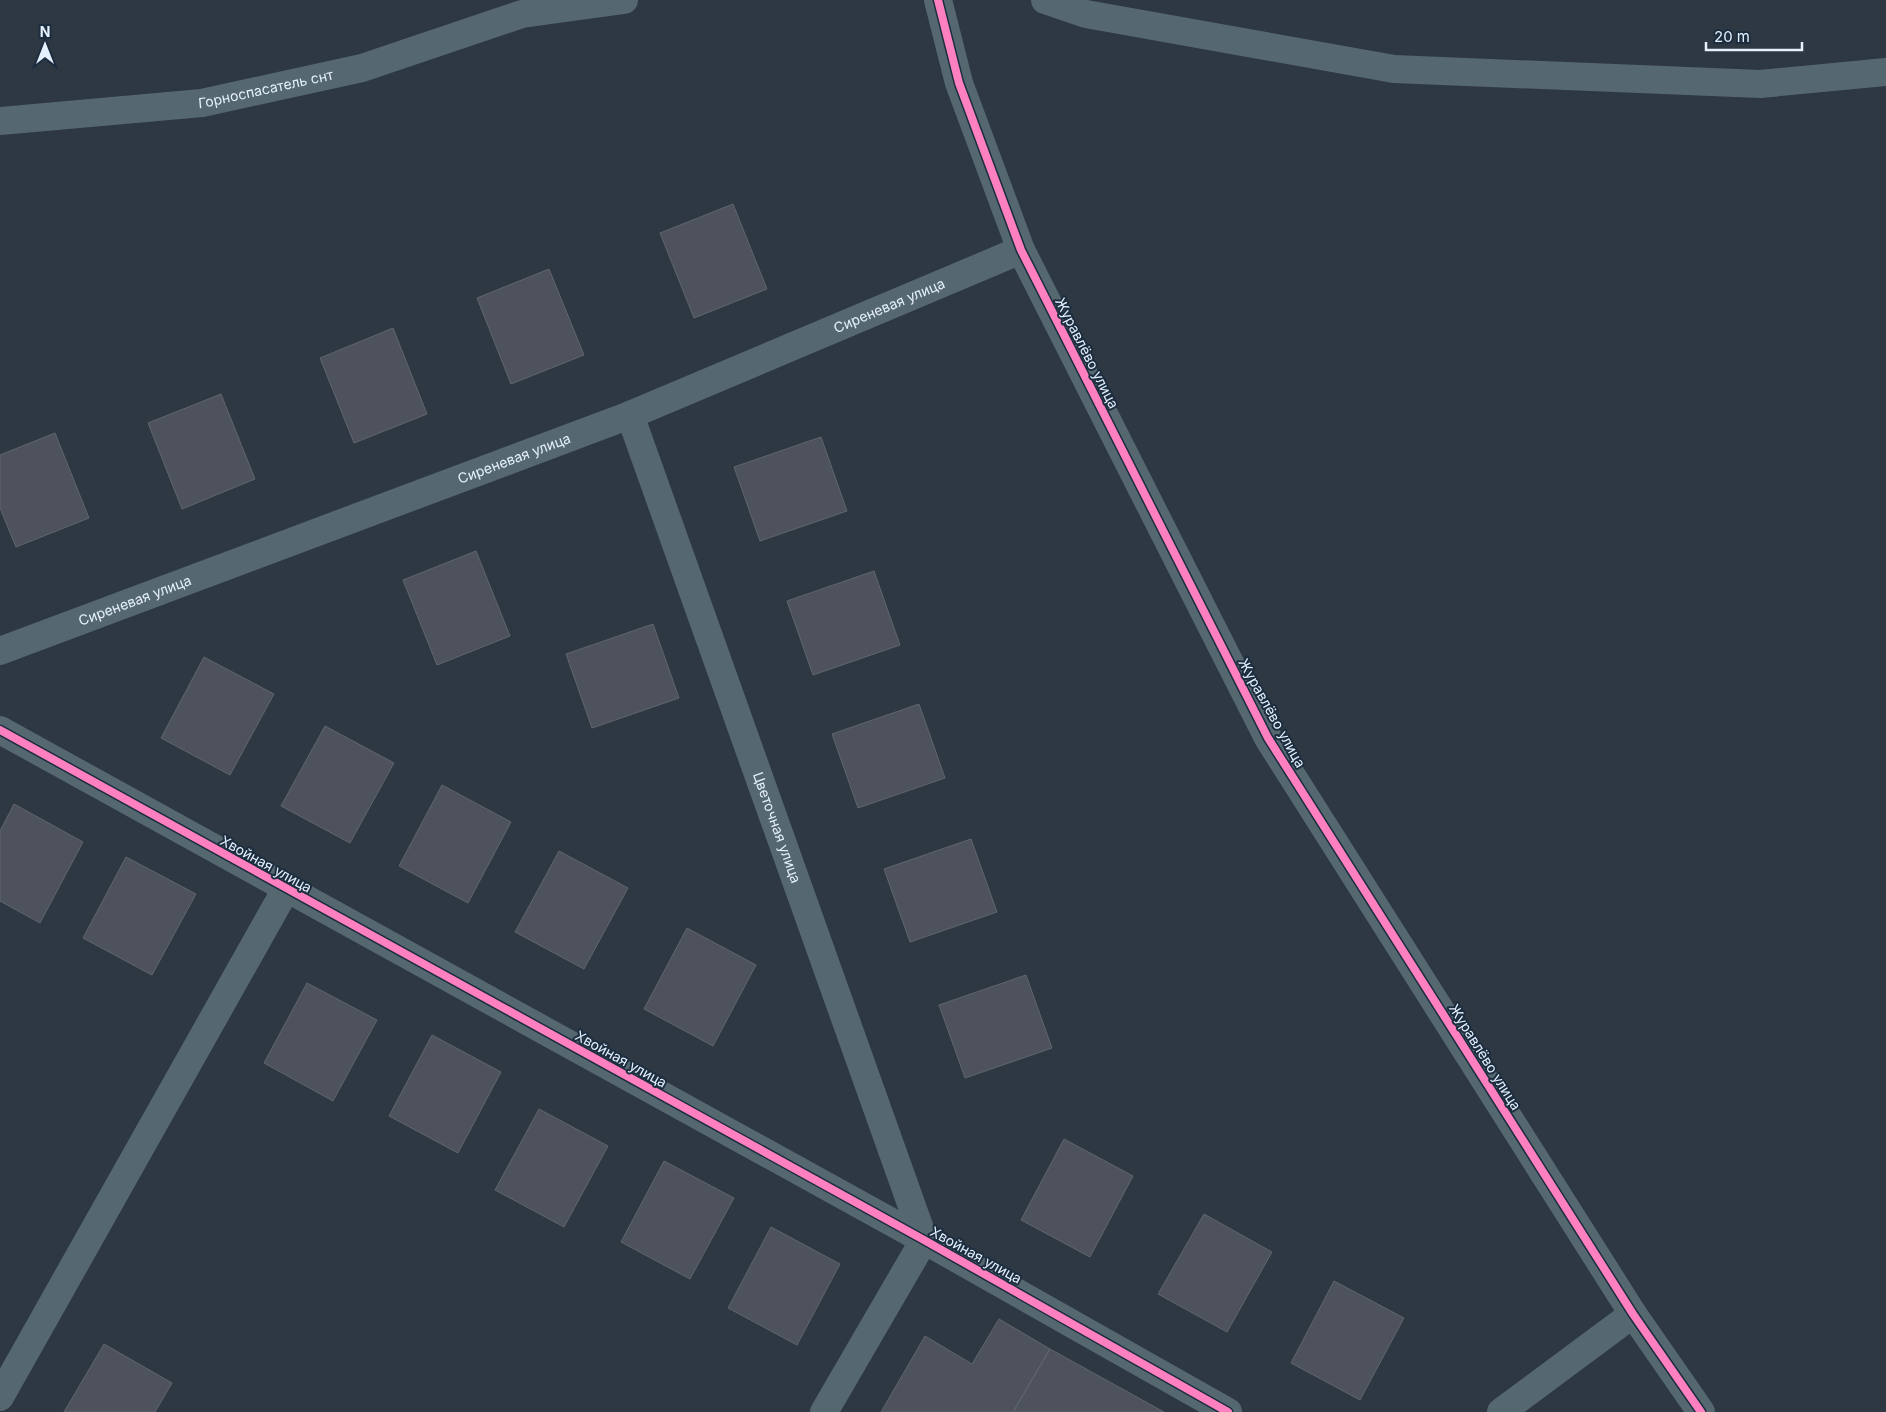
<svg xmlns="http://www.w3.org/2000/svg" width="1886" height="1412" viewBox="0 0 1886 1412" font-family="Inter,sans-serif">
  <rect width="100%" height="100%" fill="#2e3843"/>
  <path fill="#4d525c" stroke="#60656f" d="M 733,204 L 767,289 L 694,318 L 660,233 Z
    M 549,269 L 584,355 L 511,384 L 477,298 Z
    M 393,328 L 427,414 L 354,443 L 320,358 Z
    M 221,394 L 255,479 L 182,509 L 148,423 Z
    M 55,433 L 89,518 L 16,547 L 0,508 L 0,455 Z
    M 821,437 L 847,511 L 760,541 L 734,467 Z
    M 476,551 L 510,636 L 437,665 L 403,580 Z
    M 874,571 L 900,645 L 813,675 L 787,601 Z
    M 653,624 L 679,698 L 592,728 L 566,654 Z
    M 204,657 L 274,694 L 230,775 L 161,738 Z
    M 919,704 L 945,778 L 858,808 L 832,734 Z
    M 325,726 L 394,763 L 350,843 L 281,806 Z
    M 442,785 L 511,822 L 468,903 L 399,866 Z
    M 14,804 L 83,842 L 40,923 L 0,901 L 0,831 Z
    M 971,839 L 997,912 L 910,942 L 884,869 Z
    M 559,851 L 628,888 L 584,969 L 515,932 Z
    M 126,857 L 196,894 L 152,975 L 83,938 Z
    M 687,928 L 756,965 L 713,1046 L 644,1009 Z
    M 1026,975 L 1052,1048 L 965,1078 L 939,1005 Z
    M 307,983 L 377,1020 L 333,1101 L 264,1063 Z
    M 432,1035 L 501,1072 L 458,1153 L 389,1116 Z
    M 539,1109 L 608,1146 L 564,1227 L 495,1190 Z
    M 1064,1139 L 1133,1176 L 1090,1257 L 1021,1220 Z
    M 664,1161 L 734,1198 L 690,1279 L 621,1242 Z
    M 1204,1214 L 1272,1252 L 1227,1332 L 1158,1294 Z
    M 771,1227 L 840,1264 L 797,1345 L 728,1308 Z
    M 1334,1281 L 1404,1318 L 1360,1400 L 1291,1363 Z
    M 999,1319 L 1050,1349 L 1013,1412 L 881,1412 L 925,1336 L 972,1364 Z
    M 104,1344 L 172,1383 L 155,1412 L 64,1412 Z
    M 1050,1349 L 1164,1412 L 1013,1412 Z"/>
  <g fill="none" stroke-linecap="round" stroke-linejoin="round">
    <g stroke="#56686f" stroke-width="28">
      <path d="M 938,0 L 959,83 L 1021,250 L 1268,738 L 1633,1314 L 1701,1412"/>
      <path d="M 1045,0 L 1086,14 L 1394,69 L 1760,84 L 1886,72"/>
      <path id="s1" d="M 0,121 L 202,103 L 362,68 L 522,14 L 624,0"/>
      <path id="s2" d="M 630,415 L 924,1240 L 824,1412"/>
      <path id="s3" d="M 0,651 L 630,415 L 1021,250"/>
      <path d="M 0,730 L 924,1240 L 1228,1412"/>
      <path d="M 0,1397 L 286,889"/>
      <path d="M 1501,1412 L 1633,1314"/>
    </g>
    <g stroke="#1c2d40" stroke-width="11">
      <path id="cycleway" d="M 938,0 L 959,83 L 1021,250 L 1268,738 L 1633,1314 L 1701,1412
        M 0,730 L 924,1240 L 1228,1412"/>
    </g>
    <use href="#cycleway" stroke="#ff80c0" stroke-width="8"/>
  </g>
  <g text-anchor="middle" stroke-width="4" stroke-linejoin="round" paint-order="stroke">
    <g font-size="14" fill="#e5f0fd" stroke="#1c2d40">
      <text dy="5" stroke="none"><textPath href="#s1" startOffset="268">Горноспасатель снт</textPath></text>
      <text dy="5" stroke="none"><textPath href="#s3" startOffset="954">Сиреневая улица</textPath></text>
      <text transform="translate(1087 353) rotate(63)" y="5">Журавлёво улица</text>
      <text dy="5" stroke="none"><textPath href="#s3" startOffset="549">Сиреневая улица</textPath></text>
      <text dy="5" stroke="none"><textPath href="#s3" startOffset="144">Сиреневая улица</textPath></text>
      <text transform="translate(1272 713) rotate(61)" y="5">Журавлёво улица</text>
      <text dy="5" stroke="none"><textPath href="#s2" startOffset="438">Цветочная улица</textPath></text>
      <text transform="translate(266 864) rotate(29)" y="5">Хвойная улица</text>
      <text transform="translate(1485 1057) rotate(58)" y="5">Журавлёво улица</text>
      <text transform="translate(621 1059) rotate(29)" y="5">Хвойная улица</text>
      <text transform="translate(976 1255) rotate(29)" y="5">Хвойная улица</text>
    </g>
  </g>
  <g transform="translate(45 45)" stroke="#1c2d40" stroke-width="4" paint-order="stroke">
  <path d="M0-4L9 19L0 12L-9 19Z" fill="#e5f0fd"/>
  <text y="-8" font-size="14" font-weight="bold" text-anchor="middle" fill="#e5f0fd">N</text>
  </g>
  <path d="M1706 42v8h96v-8" fill="none" stroke="#e5f0fd" stroke-width="2.5"/>
  <text x="1714" y="42" font-size="15" fill="#e5f0fd" stroke="#1c2d40" stroke-width="4" paint-order="stroke">20 m</text>
</svg>
